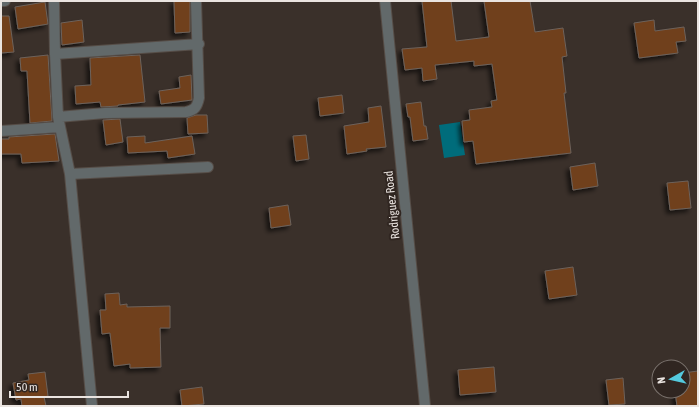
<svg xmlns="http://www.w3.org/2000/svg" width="699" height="407" viewBox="0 0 699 407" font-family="'Asap Condensed',sans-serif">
  <defs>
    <filter id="shadow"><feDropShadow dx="-3.5" dy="3.5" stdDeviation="2" flood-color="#0009"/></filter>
  </defs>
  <rect width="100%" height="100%" fill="#3a302a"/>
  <path fill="#006c7b" d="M 460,122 L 465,155 L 444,158 L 439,125 Z"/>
  <path fill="#703f1a" stroke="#6d625b" filter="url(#shadow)" d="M 174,1 L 190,1 L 190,32 L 175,33 Z
    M 422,1 L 451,1 L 456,41 L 489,37 L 484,1 L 530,1 L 535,32 L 563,28 L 567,56 L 562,57 L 566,93 L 564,93 L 571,153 L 476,164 L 473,141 L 464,142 L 462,121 L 470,120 L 469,110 L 492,107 L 491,101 L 497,100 L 492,64 L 474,66 L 474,61 L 435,65 L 437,79 L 423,81 L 422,68 L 405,70 L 402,49 L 427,47 Z
    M 45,2 L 48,24 L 18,29 L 15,7 Z
    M 1,16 L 9,16 L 14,52 L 1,53 Z
    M 82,20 L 84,42 L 62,45 L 61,23 Z
    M 654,20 L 655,31 L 684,27 L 686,41 L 676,42 L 678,53 L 639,58 L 634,23 Z
    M 48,55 L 52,121 L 30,123 L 27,71 L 21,71 L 20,58 Z
    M 140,55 L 145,102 L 118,105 L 118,106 L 101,107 L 100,102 L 76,104 L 75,86 L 91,85 L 90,58 Z
    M 191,75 L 192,100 L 161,104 L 159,91 L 180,88 L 179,77 Z
    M 342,95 L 344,113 L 320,116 L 318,98 Z
    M 421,102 L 424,126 L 426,126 L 428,139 L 413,141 L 410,117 L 408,117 L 406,104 Z
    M 381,106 L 386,147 L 366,149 L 367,151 L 347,154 L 344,126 L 369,122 L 368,108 Z
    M 196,115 L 207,115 L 208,133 L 188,134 L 187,118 Z
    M 120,119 L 123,142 L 106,145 L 103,120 Z
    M 55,134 L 59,161 L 22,163 L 21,154 L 1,154 L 1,139 L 9,139 L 9,137 Z
    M 306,135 L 309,159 L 296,161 L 293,136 Z
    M 145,136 L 145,143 L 192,136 L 195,154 L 168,158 L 167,151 L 128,153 L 127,137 Z
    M 595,163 L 598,186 L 573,190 L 570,167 Z
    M 688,181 L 691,208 L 670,210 L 667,183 Z
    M 288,205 L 291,225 L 271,228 L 269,208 Z
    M 573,267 L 577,295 L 549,299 L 545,271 Z
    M 119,293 L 120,305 L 127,304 L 127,307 L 170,306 L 170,328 L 160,328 L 161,367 L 130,368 L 130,364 L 114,366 L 110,333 L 102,334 L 100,310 L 106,310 L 105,294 Z
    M 494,367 L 496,392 L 460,395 L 458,370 Z
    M 698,371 L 698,406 L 677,406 L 675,391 L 683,391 L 683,373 Z
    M 45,372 L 48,396 L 44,397 L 46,406 L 22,406 L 21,399 L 16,400 L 13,383 L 29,380 L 28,374 Z
    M 623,378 L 625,404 L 609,405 L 606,380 Z
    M 202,387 L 204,404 L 182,406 L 180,390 Z"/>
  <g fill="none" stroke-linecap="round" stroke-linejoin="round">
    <g stroke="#564d47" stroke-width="12">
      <path id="minor" d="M 1,1 L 5,1
        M 54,1 L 55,54 L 58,117 L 70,174 L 92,406
        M 385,1 L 425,406
        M 55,54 L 199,44
        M 58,117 L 105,113 L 186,112 C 195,110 197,107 199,98 L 196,1
        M 1,131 L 60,127
        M 70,174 L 208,167"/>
    </g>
    <use href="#minor" stroke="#62696a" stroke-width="10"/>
  </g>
  <g text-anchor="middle" stroke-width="4" stroke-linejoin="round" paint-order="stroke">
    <g font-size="12" fill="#eae4e0" stroke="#302621">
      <text transform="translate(392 205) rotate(-96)" y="4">Rodriguez Road</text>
    </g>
  </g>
  <rect width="699" height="407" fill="none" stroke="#eae4e0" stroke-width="4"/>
  <g transform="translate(671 379) rotate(262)"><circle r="19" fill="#302621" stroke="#7a726d"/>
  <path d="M0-3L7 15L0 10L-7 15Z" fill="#54cade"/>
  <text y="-6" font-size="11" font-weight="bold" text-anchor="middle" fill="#eae4e0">N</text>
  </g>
  <path d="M10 391v6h118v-6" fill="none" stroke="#eae4e0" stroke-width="2"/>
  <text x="16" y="391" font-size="12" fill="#eae4e0" stroke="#302621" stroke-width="3" paint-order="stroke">50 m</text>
</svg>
